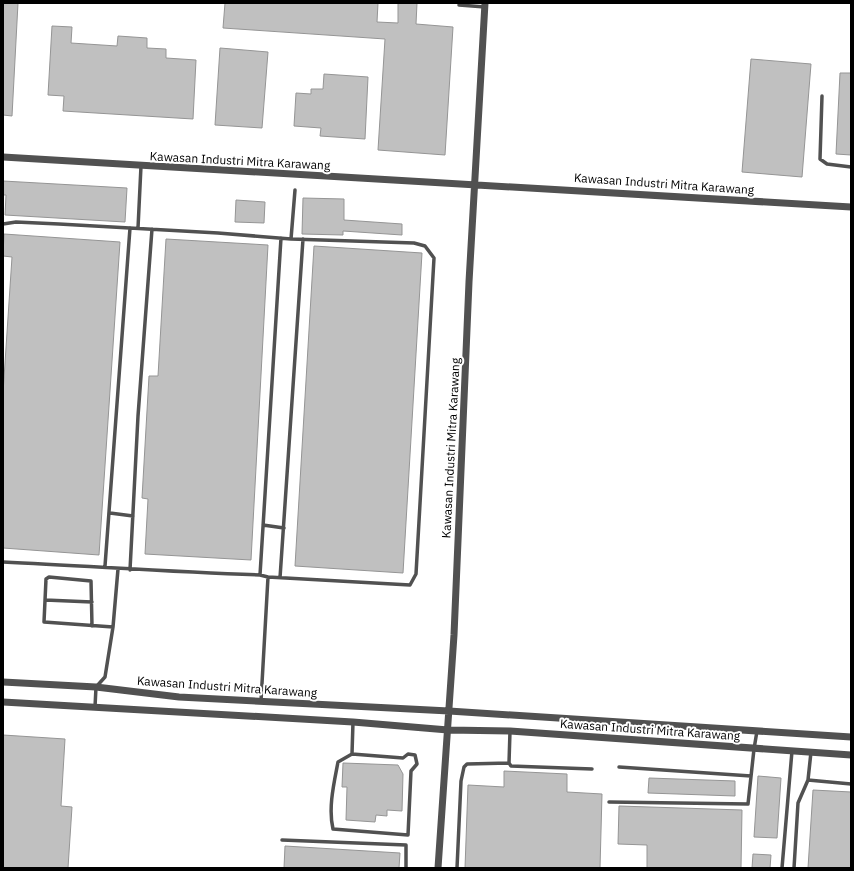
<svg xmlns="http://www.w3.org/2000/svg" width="854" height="871" viewBox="0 0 854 871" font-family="'IBM Plex Sans',sans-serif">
  <rect width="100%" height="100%" fill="#fff"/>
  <path fill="#c0c0c0" stroke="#959595" d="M 3,3 L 18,3 L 12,116 L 3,115 Z
    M 225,3 L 378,3 L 377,22 L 398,23 L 398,3 L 417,3 L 416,24 L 453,27 L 445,155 L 378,150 L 385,39 L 223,28 Z
    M 52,26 L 72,27 L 71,43 L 117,46 L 118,36 L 147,38 L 147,48 L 166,49 L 166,58 L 196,60 L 193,119 L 63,111 L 64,96 L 48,95 Z
    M 220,48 L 268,52 L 262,128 L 215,125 Z
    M 751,59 L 811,64 L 802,177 L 742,172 Z
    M 840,73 L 851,73 L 851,155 L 836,154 Z
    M 324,74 L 368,77 L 365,139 L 320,136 L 321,128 L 294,126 L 296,93 L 311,94 L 311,89 L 323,89 Z
    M 3,181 L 127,188 L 125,222 L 5,215 L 6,195 L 3,195 Z
    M 303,198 L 344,199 L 344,220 L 402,224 L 402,235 L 343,231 L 343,235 L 302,234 Z
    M 236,200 L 265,202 L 264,223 L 235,222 Z
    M 4,234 L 120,242 L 99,555 L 3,548 L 3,393 L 12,257 L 3,256 Z
    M 166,239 L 268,245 L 251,560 L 145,554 L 148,499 L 142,498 L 149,376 L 158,376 Z
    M 314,246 L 422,253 L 403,573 L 295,566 Z
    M 3,735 L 65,739 L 61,806 L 72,807 L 68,868 L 3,868 Z
    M 343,763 L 398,765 L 403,774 L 402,811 L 387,810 L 387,816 L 376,815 L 375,822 L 346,820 L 347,787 L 342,787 Z
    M 504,771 L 567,774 L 567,792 L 602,794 L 600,868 L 465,868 L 468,785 L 504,787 Z
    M 758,776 L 781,778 L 777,838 L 754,837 Z
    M 649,778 L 735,781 L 735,796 L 648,793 Z
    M 813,790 L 851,792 L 851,868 L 808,868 Z
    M 619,806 L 742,810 L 741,868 L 647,868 L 647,845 L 618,844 Z
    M 285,846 L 400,853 L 399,868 L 284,868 Z
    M 753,854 L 771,855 L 770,868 L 752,868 Z"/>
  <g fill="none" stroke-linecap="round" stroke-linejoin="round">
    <path stroke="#515151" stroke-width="3.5" d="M 459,5 L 485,7
      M 822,96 L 820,159 L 827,164 L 851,167
      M 3,224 L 16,222 L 59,224 L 218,233 L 291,239 L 414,243 L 425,246 L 434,258 L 416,574 L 410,585 L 268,577 L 260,575 C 174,572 89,566 3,562
      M 138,228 L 141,166
      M 291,239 L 295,190
      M 110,513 L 133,516
      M 263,525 L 284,528
      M 105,566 L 130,228
      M 130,570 L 138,416 L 152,229
      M 260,575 L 281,238
      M 280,578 L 303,239
      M 45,600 L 92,602
      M 92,626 L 91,581 L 49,577 L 46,579 L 44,622 L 113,627
      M 261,701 L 268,577
      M 95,707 L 96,687 L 105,677 L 113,627 L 118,569
      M 510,731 L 509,763 L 511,766 L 592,769
      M 352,754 L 403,758 L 408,754 L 415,755 L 417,764 L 411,771 L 408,835 L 333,829 C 328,808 334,783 338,762 L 352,754 L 353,722
      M 619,767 L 751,776
      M 808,780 L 851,784
      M 609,802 L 748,804 L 754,749 L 757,731
      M 282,840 L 406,845 L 406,868
      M 457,868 L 461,781 L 464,767 L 467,764 L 509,763
      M 782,868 L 792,751
      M 794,868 L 798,803 L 808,780 L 811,752"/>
    <path stroke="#515151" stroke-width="7" d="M 3,157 C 286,175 568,189 851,207
      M 3,682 L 96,687 L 179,697 L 449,711 L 851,737
      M 3,702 L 353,722 L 448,730 L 510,731 L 851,755
      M 438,868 L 454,635 L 469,282 L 485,3"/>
  </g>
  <g text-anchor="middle" stroke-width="4" stroke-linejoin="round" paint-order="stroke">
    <g font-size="12" fill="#000" stroke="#fff">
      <text transform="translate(240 161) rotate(3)" y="4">Kawasan Industri Mitra Karawang</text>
      <text transform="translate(664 184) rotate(4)" y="4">Kawasan Industri Mitra Karawang</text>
      <text transform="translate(451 448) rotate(-87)" y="4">Kawasan Industri Mitra Karawang</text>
      <text transform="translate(227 687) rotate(4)" y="4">Kawasan Industri Mitra Karawang</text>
      <text transform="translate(650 730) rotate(4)" y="4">Kawasan Industri Mitra Karawang</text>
    </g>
  </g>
  <rect width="854" height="871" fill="none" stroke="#000000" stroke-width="8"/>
</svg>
